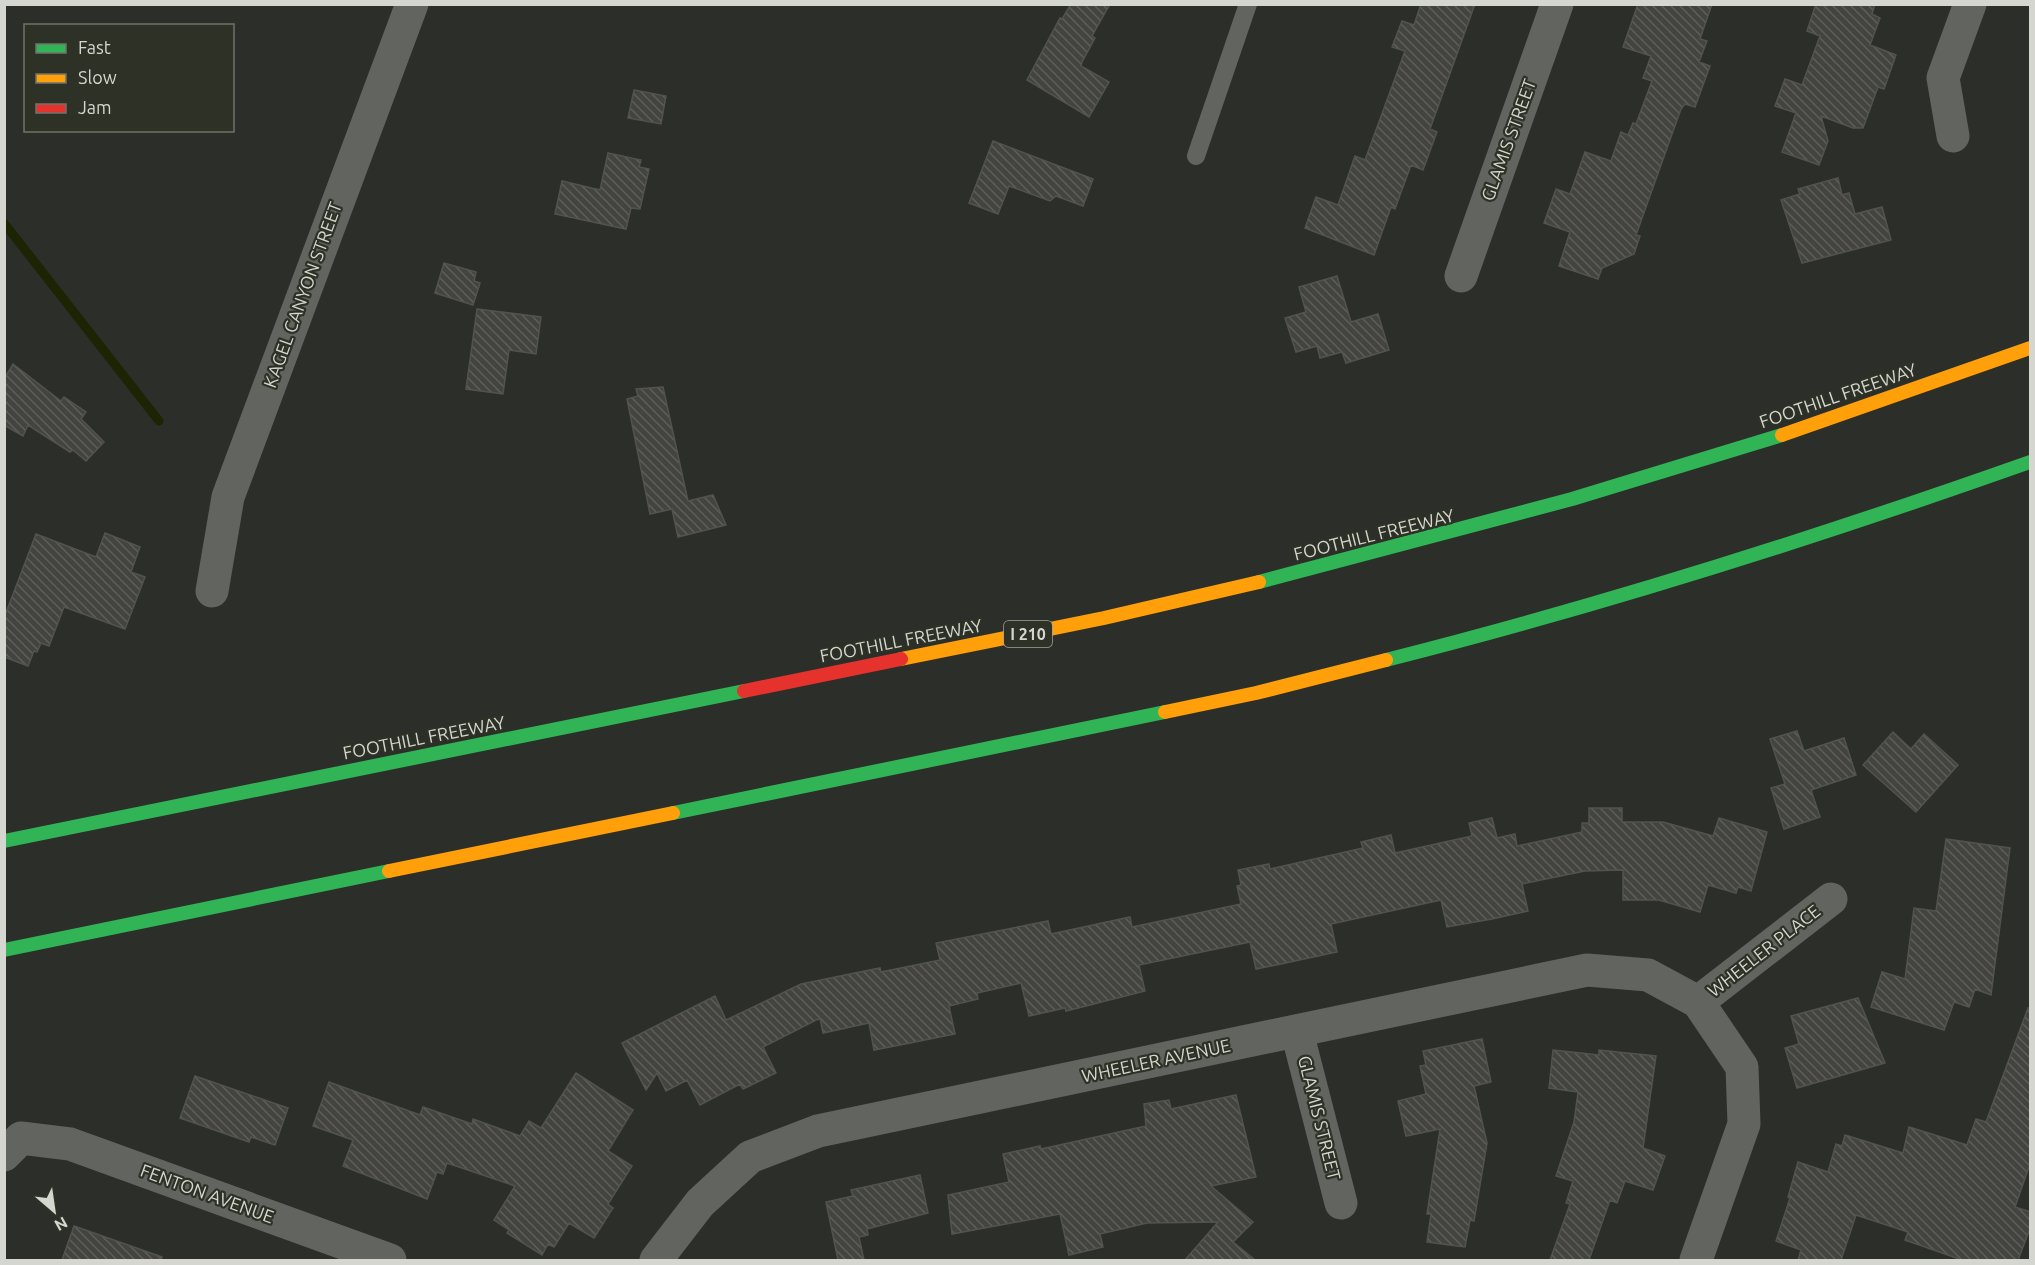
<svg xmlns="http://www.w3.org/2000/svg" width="2035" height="1265" viewBox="0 0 2035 1265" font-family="Ubuntu,sans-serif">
  <defs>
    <pattern id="building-back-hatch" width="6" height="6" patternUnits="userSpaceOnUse" patternTransform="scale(1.5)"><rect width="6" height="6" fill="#434440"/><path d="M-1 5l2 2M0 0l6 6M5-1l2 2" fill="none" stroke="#5d5e5b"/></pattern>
  </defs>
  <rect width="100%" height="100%" fill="#2c2e29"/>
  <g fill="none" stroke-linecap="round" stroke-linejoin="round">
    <path stroke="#1d2404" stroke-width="9" d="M 4,223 L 159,421"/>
  </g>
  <path fill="url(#building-back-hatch)" stroke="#52534f" stroke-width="1.5" d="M 1071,4 L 1110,4 L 1092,36 L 1095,38 L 1082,62 L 1081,66 L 1109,82 L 1089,117 L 1027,80 L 1060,18 L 1062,19 Z
    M 1421,4 L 1475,4 L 1430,129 L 1437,132 L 1423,170 L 1411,165 L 1395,209 L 1391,207 L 1374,255 L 1305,228 L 1316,197 L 1338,205 L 1355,156 L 1365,160 L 1405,51 L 1392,47 L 1402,21 L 1414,25 Z
    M 1638,4 L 1712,4 L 1700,39 L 1707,41 L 1699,62 L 1710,66 L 1695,107 L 1685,104 L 1681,109 L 1636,235 L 1640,236 L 1634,254 L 1602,268 L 1598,279 L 1559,266 L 1570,232 L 1544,223 L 1556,189 L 1570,194 L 1585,152 L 1611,161 L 1621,132 L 1628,135 L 1633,123 L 1636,124 L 1652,81 L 1643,78 L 1651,56 L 1623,47 Z
    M 1816,4 L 1875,4 L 1872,14 L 1880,18 L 1870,45 L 1896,55 L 1884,89 L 1878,87 L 1863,128 L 1853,128 L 1821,116 L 1828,141 L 1819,165 L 1782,152 L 1796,113 L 1775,106 L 1785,79 L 1802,85 L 1820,36 L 1807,31 Z
    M 634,90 L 666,96 L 661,124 L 628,118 Z
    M 993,141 L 1093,179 L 1083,206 L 1056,196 L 1050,201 L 1009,186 L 998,214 L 969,203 Z
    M 608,153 L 641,160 L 639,167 L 649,169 L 640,209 L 631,208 L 626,229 L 555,214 L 562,181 L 600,190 Z
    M 1838,178 L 1842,195 L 1849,193 L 1855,214 L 1882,207 L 1891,240 L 1802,263 L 1781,200 L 1800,194 L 1798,189 Z
    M 444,263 L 476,272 L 474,281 L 480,283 L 473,305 L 435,293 Z
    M 1337,276 L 1351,322 L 1378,314 L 1389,350 L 1346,363 L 1342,352 L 1320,358 L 1317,346 L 1296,352 L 1285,318 L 1306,312 L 1299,287 Z
    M 477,309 L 541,317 L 536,354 L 509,350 L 503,394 L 466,389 Z
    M 13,364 L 61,401 L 64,397 L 86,412 L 81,419 L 104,442 L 86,461 L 73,450 L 70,452 L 28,425 L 23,436 L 4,425 L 4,379 Z
    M 663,387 L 688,501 L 713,495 L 726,525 L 678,537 L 672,509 L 650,514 L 627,399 L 638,396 L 636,389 Z
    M 105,533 L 140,547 L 131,572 L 145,577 L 125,629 L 64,607 L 49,646 L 41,643 L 37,652 L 34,651 L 28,666 L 4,657 L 4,618 L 36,534 L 96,557 Z
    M 1797,731 L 1804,751 L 1844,738 L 1856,775 L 1811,790 L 1820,817 L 1784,829 L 1771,788 L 1785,784 L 1770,739 Z
    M 1893,732 L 1911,749 L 1924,734 L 1958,765 L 1916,812 L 1863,765 Z
    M 1589,808 L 1622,808 L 1622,822 L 1663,822 L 1713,836 L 1719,818 L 1767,832 L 1751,891 L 1738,887 L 1736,893 L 1708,885 L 1700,912 L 1659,900 L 1623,900 L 1623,870 L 1585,871 L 1522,884 L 1528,911 L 1492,919 L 1447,927 L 1441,900 L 1331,924 L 1337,952 L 1281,964 L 1256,969 L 1250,942 L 1139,965 L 1145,991 L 1066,1011 L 1065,1008 L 1029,1016 L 1021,983 L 977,993 L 978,999 L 949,1006 L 955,1034 L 920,1041 L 874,1050 L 869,1023 L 823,1033 L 820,1018 L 763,1047 L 776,1073 L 743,1089 L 740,1084 L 700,1105 L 687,1080 L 666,1091 L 657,1073 L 646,1090 L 622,1043 L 715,996 L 726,1020 L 801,984 L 880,968 L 881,972 L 940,960 L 936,943 L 1048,921 L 1051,934 L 1130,917 L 1132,927 L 1241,904 L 1237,886 L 1241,885 L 1238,870 L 1269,864 L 1270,869 L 1363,848 L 1361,842 L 1391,835 L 1395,853 L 1472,836 L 1469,823 L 1492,818 L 1497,838 L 1515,834 L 1517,846 L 1582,832 L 1582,823 L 1589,823 Z
    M 1946,839 L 2010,848 L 1991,995 L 1975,989 L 1969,1007 L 1954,1002 L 1944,1030 L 1871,1007 L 1882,972 L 1905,979 L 1914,908 L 1936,911 Z
    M 1858,998 L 1885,1063 L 1797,1088 L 1785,1048 L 1799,1044 L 1791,1016 Z
    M 2028,1008 L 2031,1009 L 2031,1161 L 2015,1207 L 2031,1212 L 2031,1226 L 2018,1260 L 1962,1260 L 1905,1240 L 1908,1232 L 1856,1215 L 1841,1260 L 1798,1260 L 1801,1250 L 1776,1241 L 1790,1198 L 1788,1197 L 1798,1162 L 1828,1172 L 1836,1144 L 1842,1146 L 1845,1135 L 1903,1153 L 1909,1127 L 1967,1145 L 1976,1119 L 1986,1122 Z
    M 1482,1039 L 1491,1082 L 1474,1086 L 1487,1143 L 1474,1221 L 1470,1220 L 1465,1247 L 1427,1242 L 1431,1214 L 1427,1214 L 1440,1129 L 1406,1136 L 1398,1101 L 1426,1094 L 1420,1066 L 1426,1065 L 1423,1051 Z
    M 1553,1050 L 1599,1055 L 1599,1050 L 1656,1056 L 1643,1148 L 1665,1156 L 1653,1190 L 1625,1181 L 1617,1203 L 1610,1200 L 1589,1260 L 1550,1260 L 1570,1204 L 1566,1203 L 1573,1181 L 1556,1176 L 1574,1122 L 1578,1092 L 1549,1088 Z
    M 576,1073 L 633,1110 L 608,1151 L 632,1166 L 608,1204 L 613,1208 L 594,1238 L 569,1223 L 554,1247 L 548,1244 L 542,1255 L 507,1233 L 509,1230 L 494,1220 L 515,1186 L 447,1163 L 443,1174 L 437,1172 L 427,1199 L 343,1166 L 353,1140 L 313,1126 L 329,1082 L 420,1115 L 423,1107 L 472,1124 L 473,1119 L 520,1136 L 529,1121 L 541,1128 Z
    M 195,1076 L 288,1108 L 275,1145 L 251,1137 L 249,1142 L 180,1118 Z
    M 1236,1095 L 1256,1177 L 1211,1186 L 1253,1222 L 1233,1242 L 1255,1260 L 1185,1260 L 1218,1222 L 1147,1223 L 1100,1234 L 1103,1247 L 1069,1255 L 1060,1214 L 952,1234 L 948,1195 L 1009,1182 L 1003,1154 L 1040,1146 L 1041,1149 L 1146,1126 L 1144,1104 L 1169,1100 L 1171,1109 Z
    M 920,1175 L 928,1213 L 867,1229 L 868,1235 L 859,1237 L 864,1260 L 838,1260 L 826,1202 L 853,1196 L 851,1190 Z
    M 74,1226 L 162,1257 L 161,1260 L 62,1260 Z"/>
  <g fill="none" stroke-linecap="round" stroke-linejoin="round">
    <path stroke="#62645f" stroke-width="18" d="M 1196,156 L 1248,4"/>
    <path stroke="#62645f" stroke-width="33" d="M 1953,136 L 1943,78 L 1970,4
      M 1461,276 L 1557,4
      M 212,591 L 228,497 L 412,4
      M 1698,1002 L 1831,899
      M 1297,1032 L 1341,1203
      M 4,1155 L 21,1138 L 70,1144 L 390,1260
      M 656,1260 L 700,1203 L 750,1157 L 818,1131 L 1587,970 L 1648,975 L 1698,1002 L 1742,1067 L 1744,1124 L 1696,1260"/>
    <path stroke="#30b455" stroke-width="14" d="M 1259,582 L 1572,499 L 1782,435
      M 1386,660 C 1604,605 1818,537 2030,462
      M 673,813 L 1165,712
      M 4,841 L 744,691
      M 4,950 L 389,871"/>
    <path stroke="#ff9f0a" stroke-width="14" d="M 1782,435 L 2030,348
      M 901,659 L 1104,618 L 1259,582
      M 1165,712 L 1256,693 L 1386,660
      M 389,871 L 673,813"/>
    <path stroke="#e5322d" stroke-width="14" d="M 744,691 L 901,659"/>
  </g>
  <g text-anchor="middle" stroke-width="4.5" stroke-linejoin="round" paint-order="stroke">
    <rect fill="#2d3126" stroke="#a2a49c" stroke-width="1.5" x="1004" y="621" width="48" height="26" rx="4.5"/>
    <g font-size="16" font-weight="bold" fill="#d4d6cf">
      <text x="1028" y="640">I 210</text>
    </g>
    <g font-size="18" fill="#d4d6cf" stroke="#2d3126">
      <text transform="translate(1509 140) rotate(-70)" y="6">GLAMIS STREET</text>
      <text transform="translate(303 295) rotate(-70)" y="6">KAGEL CANYON STREET</text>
      <text transform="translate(1838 396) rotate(-19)" y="6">FOOTHILL FREEWAY</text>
      <text transform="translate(1374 535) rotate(-14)" y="6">FOOTHILL FREEWAY</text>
      <text transform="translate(901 641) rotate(-11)" y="6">FOOTHILL FREEWAY</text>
      <text transform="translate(424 738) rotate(-11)" y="6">FOOTHILL FREEWAY</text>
      <text transform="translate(1764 951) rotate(-38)" y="6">WHEELER PLACE</text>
      <text transform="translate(1156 1061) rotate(-12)" y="6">WHEELER AVENUE</text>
      <text transform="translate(1319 1118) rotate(76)" y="6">GLAMIS STREET</text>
      <text transform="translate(207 1194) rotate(20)" y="6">FENTON AVENUE</text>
    </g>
  </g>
  <rect width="2035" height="1265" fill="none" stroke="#d4d6cf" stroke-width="12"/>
  <rect x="24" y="24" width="210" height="108" fill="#2d3126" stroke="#70736a" stroke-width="1.5"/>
  <rect x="36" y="44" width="30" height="9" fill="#30b455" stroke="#70736a" stroke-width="1.5"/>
  <text x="78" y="54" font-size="18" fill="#d4d6cf">Fast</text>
  <rect x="36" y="74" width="30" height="9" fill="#ff9f0a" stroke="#70736a" stroke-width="1.5"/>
  <text x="78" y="84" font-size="18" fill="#d4d6cf">Slow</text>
  <rect x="36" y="104" width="30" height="9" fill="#e5322d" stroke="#70736a" stroke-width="1.5"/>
  <text x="78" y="114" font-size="18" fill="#d4d6cf">Jam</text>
  <g transform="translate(54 1211) rotate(151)" stroke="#2d3126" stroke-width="4.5" paint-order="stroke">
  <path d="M0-4.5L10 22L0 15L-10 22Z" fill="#d4d6cf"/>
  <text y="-9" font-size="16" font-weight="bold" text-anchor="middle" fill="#d4d6cf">N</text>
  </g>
</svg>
